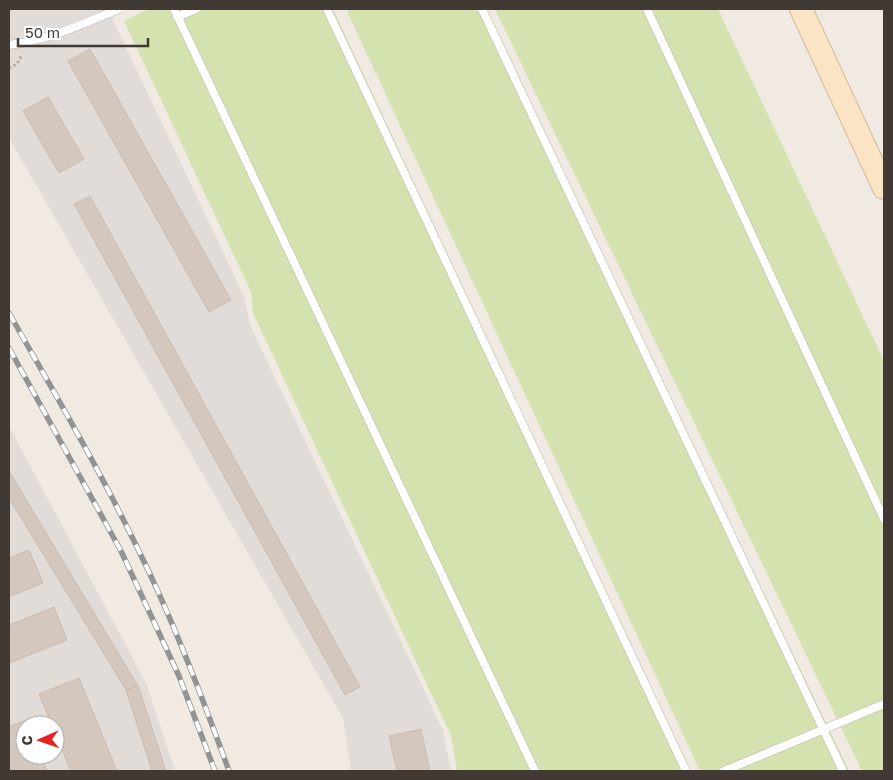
<svg xmlns="http://www.w3.org/2000/svg" width="893" height="780" viewBox="0 0 893 780" font-family="'Golos Text',sans-serif">
  <rect width="100%" height="100%" fill="#f0eae3"/>
  <path fill="#e2dcd8" fill-rule="evenodd" d="M 9,9 L 106,9 L 112,18 L 244,296 L 250,325 L 443,730 L 451,771 L 351,771 L 343,718 L 9,138 Z
    M 9,426 L 147,685 L 175,771 L 9,771 ZM 25,725 L 55,725 L 55,755 L 25,755 Z"/>
  <path fill="#d3e2af" d="M 149,9 L 333,9 L 688,771 L 457,771 L 451,736 L 253,313 L 251,292 L 124,21 Z
    M 346,9 L 480,9 L 633,320 L 849,771 L 700,771 Z
    M 495,9 L 718,9 L 884,361 L 884,771 L 862,771 Z"/>
  <path fill="#d4c7bd" stroke="#cbbbae" d="M 90,49 L 231,300 L 209,312 L 68,61 Z
    M 48,97 L 84,159 L 59,173 L 23,111 Z
    M 90,196 L 360,687 L 345,695 L 74,204 Z
    M 9,471 L 138,686 L 126,690 L 9,498 Z
    M 29,550 L 43,583 L 9,597 L 9,558 Z
    M 54,607 L 67,640 L 9,663 L 9,625 Z
    M 79,678 L 117,771 L 71,771 L 55,733 L 55,725 L 52,725 L 39,694 Z
    M 138,686 L 166,771 L 152,771 L 126,690 Z
    M 26,720 L 28,725 L 25,725 L 25,755 L 40,755 L 47,771 L 9,771 L 9,727 Z
    M 421,729 L 430,771 L 397,771 L 389,736 Z"/>
  <g fill="none" stroke-linecap="round" stroke-linejoin="round">
    <g stroke="#beb3aa" stroke-width="9">
      <path id="lane" d="M 174,9 L 535,771
        M 327,9 L 686,771
        M 482,9 L 843,771
        M 647,9 L 884,519
        M 177,17 L 196,9
        M 9,45 C 48,40 83,24 119,9
        M 724,771 L 884,704"/>
    </g>
    <g stroke="#cdb696" stroke-width="24">
      <path id="secondary" d="M 801,9 L 884,188"/>
    </g>
    <path stroke="#ba9" stroke-width="3" stroke-dasharray="2.5 2.5" stroke-linecap="butt" d="M 9,68 L 17,64 L 22,54"/>
    <use href="#lane" stroke="#fff" stroke-width="8"/>
    <use href="#secondary" stroke="#fae4c4" stroke-width="22"/>
    <g stroke="#939393" stroke-width="5.5">
      <path id="rail" d="M 9,313 C 52,389 97,465 135,543 C 172,617 201,694 229,771
        M 9,348 L 121,551 L 179,676 L 215,771"/>
    </g>
    <use href="#rail" stroke="#fff" stroke-width="4" stroke-dasharray="11" stroke-linecap="butt"/>
  </g>
  <rect width="893" height="780" fill="none" stroke="#413a34" stroke-width="20"/>
  <g transform="translate(40 740) rotate(268)"><circle r="24" fill="#ffffff" stroke="#b3b0ae"/>
  <path d="M0-4L9 19L0 12L-9 19Z" fill="#e82223"/>
  <text y="-8" font-size="14" font-weight="bold" text-anchor="middle" fill="#413a34">С</text>
  </g>
  <path d="M18 38v8h130v-8" fill="none" stroke="#413a34" stroke-width="2.5"/>
  <text x="25" y="38" font-size="15" fill="#413a34" stroke="#ffffff" stroke-width="4" paint-order="stroke">50 m</text>
</svg>
